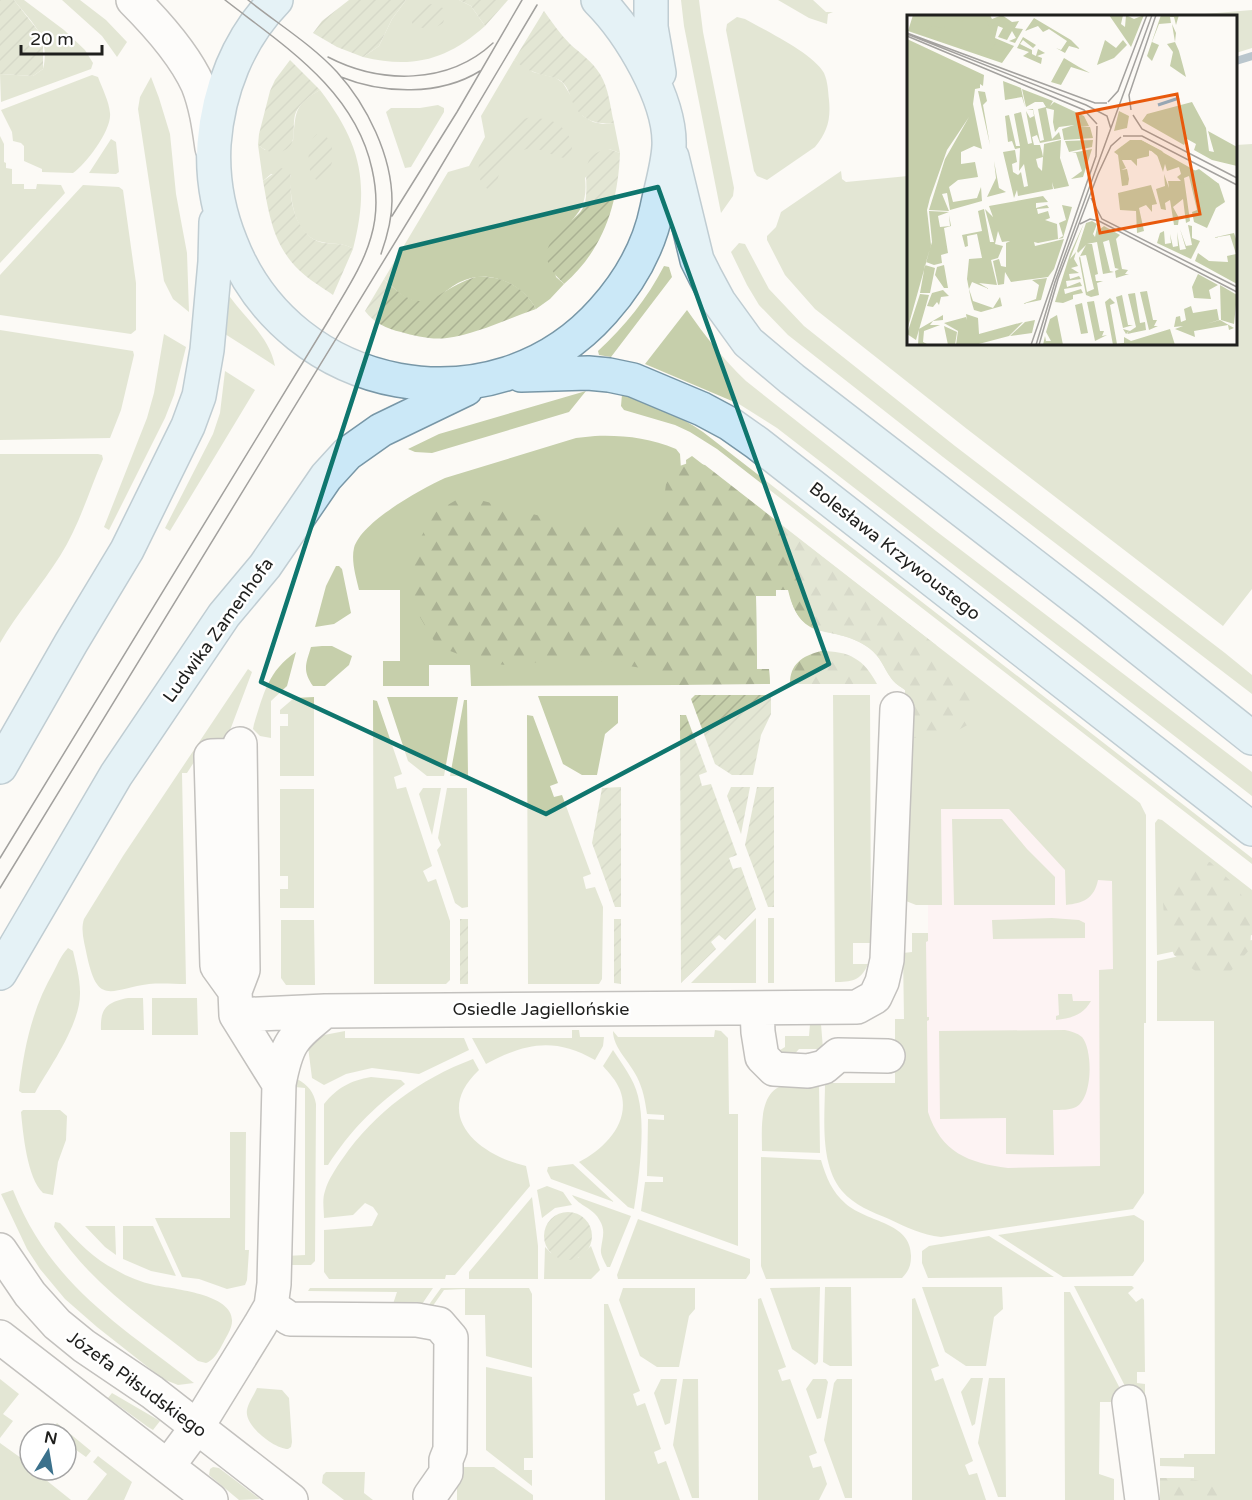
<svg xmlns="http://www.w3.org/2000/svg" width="1252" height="1500" viewBox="0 0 1252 1500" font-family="'Varela Round',sans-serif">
  <defs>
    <pattern id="forest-firs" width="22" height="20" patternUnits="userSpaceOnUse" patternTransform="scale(1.5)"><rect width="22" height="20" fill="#c6cfab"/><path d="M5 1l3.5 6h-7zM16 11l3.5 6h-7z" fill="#aab193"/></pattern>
    <pattern id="garden-furrows" width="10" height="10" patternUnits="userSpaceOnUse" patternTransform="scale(1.5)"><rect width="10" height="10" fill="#c6cfab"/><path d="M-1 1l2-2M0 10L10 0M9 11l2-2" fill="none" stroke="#aab193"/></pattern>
  </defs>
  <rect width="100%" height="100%" fill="#fcfaf6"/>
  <path fill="#ffeaf0" d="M 928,744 L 1119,867 L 1119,1194 L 912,1194 L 912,933 L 928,933 Z"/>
  <path fill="#c6cfab" d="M 14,0 L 24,0 L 64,30 L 85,50 L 93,63 L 91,69 L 1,102 L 0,74 L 33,76 L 43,69 C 51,37 32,23 14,0 Z
    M 62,0 L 80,0 L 106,20 L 127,42 L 117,57 L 102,36 Z
    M 406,0 L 459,0 L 471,6 L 485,26 C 447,60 413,69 363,57 L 379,46 L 392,19 Z
    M 681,0 L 699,0 L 703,32 L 734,188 L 733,196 L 721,213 L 684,26 Z
    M 778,0 L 813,0 L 826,12 L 833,12 L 828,14 L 827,24 L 809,18 Z
    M 1252,10 L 1252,48 L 1236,53 L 1236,16 L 1181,16 Z
    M 737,17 L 745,19 C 766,31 813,53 824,73 C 828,82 828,91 829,100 C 831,120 827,132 815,147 L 767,180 L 757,176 L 754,171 L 726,30 L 727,24 Z
    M 514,60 L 533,72 L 556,78 L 563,83 L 583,116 L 593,122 L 603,124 L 614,123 L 620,153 L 609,149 L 585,178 C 589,215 569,218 550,244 L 556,277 L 564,284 L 550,299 L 536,309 C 522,283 488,268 460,282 C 446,289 435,303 419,302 C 404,300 394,288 384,279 L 448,172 L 469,166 L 485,137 L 481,116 Z
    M 92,75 L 98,77 C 102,88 109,101 110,113 C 112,130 86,164 73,173 L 42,172 L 42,169 L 24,161 L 24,146 L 21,143 L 13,141 L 12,132 L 1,110 Z
    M 151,77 L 159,98 L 170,134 L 176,194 L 187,253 L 189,312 L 173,299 L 164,281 L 138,109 L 140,97 Z
    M 320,90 C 361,144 370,183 353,249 C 343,242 334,245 322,242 C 294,237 289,197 291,175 L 271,174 L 263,181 L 258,145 L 265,150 L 293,141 C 296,113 293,105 320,90 Z
    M 438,105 L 444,108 L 444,112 L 411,167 L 405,168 L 386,112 L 391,108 L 420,108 Z
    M 0,136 L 4,144 L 4,162 L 6,163 L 6,168 L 12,169 L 12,184 L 24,184 L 24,189 L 36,189 L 37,184 L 61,185 L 65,193 L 0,263 Z
    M 111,139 L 116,142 L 119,172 L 116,174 L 89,173 Z
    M 1252,144 L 1252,589 L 1223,626 L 967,429 L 815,309 L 785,275 L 767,240 L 767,236 L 776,227 L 781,212 L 841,171 L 842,179 L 846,182 L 908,176 L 908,344 L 1236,344 L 1236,145 Z
    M 83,185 L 119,187 L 123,190 L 136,283 L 136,330 L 131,334 L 0,315 L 0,275 Z
    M 739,243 L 745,244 L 769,289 L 804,326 L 955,446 L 1225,653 L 1252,675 L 1252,694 L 943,457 L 788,335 L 759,305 L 747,285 L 731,252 Z
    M 664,266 L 669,267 L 672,277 L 611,357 L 599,355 L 598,351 C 625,326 647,299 664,266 Z
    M 230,297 C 246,319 270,338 275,366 L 225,334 L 224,300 Z
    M 687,310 C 705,336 723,359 746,381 L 936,531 L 1252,772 L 1252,796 L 777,428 L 739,404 L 645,364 Z
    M 0,330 L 133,351 L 134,355 L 121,410 L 110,438 L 0,440 Z
    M 164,334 L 186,347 L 174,395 L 165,418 L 109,530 L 104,527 L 147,418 L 154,393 Z
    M 225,371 L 255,390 L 170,531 L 165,528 L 213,434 L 220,413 Z
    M 586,391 L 569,412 L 432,453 L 415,452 L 408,449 L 439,434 Z
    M 622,394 C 651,403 678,415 703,432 L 1252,858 L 1252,864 L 717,449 L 690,432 L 675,425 L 624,410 L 621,406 Z
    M 595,436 C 624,435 649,438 676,449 L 680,454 L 683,499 L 677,685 L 471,686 L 470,665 L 429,665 L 429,686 L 383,686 L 383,661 L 400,661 L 400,590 L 359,590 C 356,577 351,561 354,548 C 361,522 421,489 445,478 L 576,438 Z
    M 0,454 L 98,454 L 102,455 L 103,459 C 89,491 79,526 60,556 C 41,586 18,612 0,643 Z
    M 692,456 L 1140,803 L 1146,815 L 1146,1023 L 1144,1023 L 1144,1193 L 1133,1209 L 941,1237 C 922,1235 906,1227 889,1219 C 872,1212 854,1205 842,1191 C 819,1163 825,1117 825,1083 L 895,1083 L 895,1019 L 904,1019 L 903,953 L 912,952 L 912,933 L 928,933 L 928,941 L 926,942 L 927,1017 L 929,1017 L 929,1020 L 927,1021 L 928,1112 C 941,1152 968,1163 1008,1168 L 1100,1166 L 1099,970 L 1113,969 L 1112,881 L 1098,880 C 1094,899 1083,903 1066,905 L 1065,870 L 1009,809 L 941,809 L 942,905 L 916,905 L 906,901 L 905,690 C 901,687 894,683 891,678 C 883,667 881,657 869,648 C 835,623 798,644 789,590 L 776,590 L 776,596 L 756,596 L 757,669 L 769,669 L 770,684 L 682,623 L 688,498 L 686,460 Z
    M 336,566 L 339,566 L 342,569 L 351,613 L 334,624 L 315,627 L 326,586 Z
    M 322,646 L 332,646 L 352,656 L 349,665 L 325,686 L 313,686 C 302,670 306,664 311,647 Z
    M 296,652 L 287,686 L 271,701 L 271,738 L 260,736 L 253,729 L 254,724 C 264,693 268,671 296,652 Z
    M 248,669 L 252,672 L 226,741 L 205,745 L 187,773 L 182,773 L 186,984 C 174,984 161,983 149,984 C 111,989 98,1007 87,956 C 85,944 80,931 84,919 L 123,856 Z
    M 833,695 L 870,695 L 871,943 L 853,943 L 853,964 L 868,964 C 861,981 851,982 835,982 Z
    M 538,696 L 618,696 L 618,723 L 605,734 L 597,775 L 582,775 L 563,764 Z
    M 314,697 L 314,776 L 280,776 L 280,726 L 288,726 L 288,714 L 280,714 L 280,710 L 294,698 Z
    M 387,697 L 458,697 L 444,776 L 427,776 L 408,761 Z
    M 373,700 L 377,701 L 402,774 L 394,777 L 397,789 L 406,787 L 432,866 L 423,871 L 428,882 L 436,879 L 450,921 L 450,980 L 446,984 L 374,984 Z
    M 464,700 L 467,700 L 468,776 L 450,776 Z
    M 527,715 L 533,716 L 558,783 L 550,786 L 554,797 L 562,795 L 591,874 L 583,877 L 586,889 L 595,887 L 603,907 L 602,979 L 599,984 L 528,984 Z
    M 423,788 L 441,788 L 432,835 L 419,794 Z
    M 447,788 L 467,788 L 468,907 L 462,908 L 455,903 L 437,850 L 441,845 L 438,838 Z
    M 280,789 L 314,789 L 314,908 L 280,908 L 280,889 L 288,889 L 288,876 L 280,876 Z
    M 952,819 L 1002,819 L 1027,849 L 1055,877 L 1055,905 L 954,905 Z
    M 1158,819 L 1162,820 L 1252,890 L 1252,935 L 1157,955 L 1155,823 Z
    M 756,918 L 756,983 L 691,983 Z
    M 768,918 L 774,918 L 774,983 L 768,983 Z
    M 1052,918 L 1079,920 L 1085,923 L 1085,938 L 993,939 L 992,920 Z
    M 281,920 L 314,920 L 315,985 L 286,985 L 281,978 Z
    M 1252,940 L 1252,1500 L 1160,1500 L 1160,1478 L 1194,1478 L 1194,1467 L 1160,1466 L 1160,1458 L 1184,1458 L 1184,1454 L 1215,1454 L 1214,1021 L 1157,1021 L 1157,961 Z
    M 68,948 L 73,951 C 76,964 80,978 80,992 C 81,1024 50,1066 35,1093 L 22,1093 L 19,1091 C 24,1047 32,1009 54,971 C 58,963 62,954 68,948 Z
    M 1058,994 L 1072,994 L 1073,1001 L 1091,1001 C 1083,1015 1072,1018 1056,1020 L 1056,1016 L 1059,1015 Z
    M 128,998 L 143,998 L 144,1030 L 101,1030 C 100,1008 107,1002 128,998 Z
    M 152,998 L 197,998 L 198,1035 L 152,1035 Z
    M 812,1021 L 821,1024 L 823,1049 L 799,1049 L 785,1065 L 777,1052 L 785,1047 L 785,1036 L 809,1036 L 810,1024 Z
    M 572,1030 L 579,1030 L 580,1037 L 604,1037 L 603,1046 L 595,1060 C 554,1037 526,1043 486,1064 L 472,1038 L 572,1038 Z
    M 715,1030 L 721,1031 L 728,1038 L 729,1114 L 738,1114 L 738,1246 L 641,1211 L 645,1182 L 663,1182 L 663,1177 L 647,1176 L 648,1119 L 664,1120 L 664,1115 L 647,1114 C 645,1100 643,1089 637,1077 C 630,1062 613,1048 613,1031 L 618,1037 L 714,1037 Z
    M 1065,1030 C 1071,1031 1077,1033 1082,1037 C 1093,1050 1093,1098 1076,1107 C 1070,1110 1061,1110 1053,1110 L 1054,1155 L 1006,1154 L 1006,1118 L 940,1119 L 939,1031 Z
    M 345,1031 L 345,1038 L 464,1038 L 469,1050 L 419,1074 L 372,1068 L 346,1074 L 324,1085 L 312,1078 L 308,1047 L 324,1035 Z
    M 613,1050 C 622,1064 634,1079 638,1096 C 646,1127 639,1177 634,1209 L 628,1207 L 579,1162 C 605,1149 632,1121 620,1090 C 616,1080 609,1073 603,1066 Z
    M 473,1059 L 479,1070 C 431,1115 478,1155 526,1166 L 530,1186 L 455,1275 L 446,1275 L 445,1279 L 329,1279 L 324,1272 L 324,1230 L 372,1226 L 378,1214 L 373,1207 L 365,1203 L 353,1215 L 324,1218 C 324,1210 322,1199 325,1191 C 328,1180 336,1168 343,1158 C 375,1112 420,1079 473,1059 Z
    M 371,1077 L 401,1080 L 405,1084 C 372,1109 351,1130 328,1165 L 324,1165 L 324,1104 C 338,1087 350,1081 371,1077 Z
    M 297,1079 C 308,1085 314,1092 316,1104 L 315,1261 L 311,1265 L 286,1265 L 286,1256 L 305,1255 L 305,1088 L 295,1087 Z
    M 819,1083 L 820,1153 L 762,1151 C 762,1131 758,1090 785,1085 C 796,1083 808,1084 819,1083 Z
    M 23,1110 L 60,1110 L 67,1116 L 66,1140 L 58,1162 L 53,1195 L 43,1193 C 27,1178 23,1133 21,1112 Z
    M 230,1132 L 246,1132 L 245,1250 L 249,1250 L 247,1280 L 245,1285 L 227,1289 L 199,1279 L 182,1277 L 155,1218 L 230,1218 Z
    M 761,1157 L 821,1160 C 826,1177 832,1192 846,1204 C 868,1223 912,1222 911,1257 C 911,1266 908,1272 902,1278 L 766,1279 L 761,1266 Z
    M 573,1164 L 614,1202 L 551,1179 L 547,1171 L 548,1167 Z
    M 547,1186 L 563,1192 L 572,1205 L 555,1208 L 542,1218 L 537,1190 Z
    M 13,1190 C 50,1284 118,1324 194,1383 L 178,1385 L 163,1379 L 97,1327 L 65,1299 L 40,1269 L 27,1249 L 1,1194 Z
    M 572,1195 L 631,1216 L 610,1267 L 607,1267 C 605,1262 600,1255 601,1249 C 602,1239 606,1231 600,1221 C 594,1208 579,1206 572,1195 Z
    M 532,1197 L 538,1246 L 538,1279 L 469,1279 L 469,1272 Z
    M 1134,1215 L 1144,1221 L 1144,1261 L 1133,1276 L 1063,1277 L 998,1235 Z
    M 638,1219 L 750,1259 L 750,1273 L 746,1279 L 618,1279 L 617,1275 Z
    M 55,1222 L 60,1223 C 78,1241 93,1259 116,1270 C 128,1277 141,1282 154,1285 C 177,1290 250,1295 228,1334 C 222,1344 217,1359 206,1363 L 198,1361 C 146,1320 90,1284 54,1227 Z
    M 85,1226 L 115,1226 L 116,1255 L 105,1247 Z
    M 123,1226 L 153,1226 L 176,1276 L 151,1271 L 123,1259 Z
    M 989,1236 L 1054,1277 L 928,1278 L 922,1263 L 922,1251 L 929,1246 Z
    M 591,1246 L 600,1270 L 591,1279 L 544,1279 L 545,1247 L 551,1253 L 578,1258 Z
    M 1074,1286 L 1132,1286 L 1134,1288 L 1128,1293 L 1136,1302 L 1142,1298 L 1144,1300 L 1145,1372 L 1137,1372 L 1137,1383 L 1145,1384 L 1145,1395 L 1133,1395 L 1128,1392 Z
    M 820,1287 L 818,1362 L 815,1365 L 792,1349 L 770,1288 Z
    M 825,1287 L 851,1287 L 852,1366 L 830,1366 L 823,1362 Z
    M 922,1287 L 1002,1287 L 1003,1309 L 994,1317 L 986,1366 L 966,1366 L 945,1352 Z
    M 310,1288 L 433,1288 L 418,1310 L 391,1310 L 397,1292 L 308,1291 Z
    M 441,1288 L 529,1288 L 532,1294 L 532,1368 L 486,1356 L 485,1315 L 465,1315 L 465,1289 L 444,1290 L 430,1310 L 425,1310 Z
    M 623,1288 L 695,1288 L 695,1309 L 689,1316 L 679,1367 L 657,1367 L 640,1356 L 619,1300 Z
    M 1064,1292 L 1070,1292 L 1127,1402 L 1100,1402 L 1099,1474 L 1114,1479 L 1114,1500 L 1065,1500 Z
    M 761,1298 L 786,1367 L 778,1370 L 782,1381 L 790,1379 L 817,1453 L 809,1456 L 813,1468 L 821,1466 L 827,1484 L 819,1500 L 758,1500 L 758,1299 Z
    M 915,1298 L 939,1366 L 931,1369 L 935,1381 L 943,1378 L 973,1461 L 965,1465 L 969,1475 L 977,1473 L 986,1500 L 912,1500 L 912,1299 Z
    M 604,1304 L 608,1304 L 640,1391 L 633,1394 L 637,1406 L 645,1403 L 661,1449 L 654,1452 L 658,1464 L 666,1461 L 680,1500 L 605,1500 Z
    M 486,1367 L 532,1377 L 533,1458 L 524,1458 L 524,1470 L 532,1470 L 532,1486 L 486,1450 Z
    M 971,1378 L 983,1378 L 975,1424 L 972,1426 L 961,1392 Z
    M 989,1378 L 1005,1378 L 1006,1497 L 998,1497 L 978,1443 Z
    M 0,1379 L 19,1394 L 3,1414 L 13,1421 L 0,1438 Z
    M 661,1379 L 677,1379 L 670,1423 L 665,1425 L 654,1393 Z
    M 683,1379 L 698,1379 L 699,1498 L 692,1498 L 673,1445 Z
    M 813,1379 L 826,1379 L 828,1382 L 821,1418 L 817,1419 L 806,1389 Z
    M 837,1379 L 852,1379 L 852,1498 L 845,1498 L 824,1440 L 834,1383 Z
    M 257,1388 L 282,1390 L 289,1398 L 292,1442 L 291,1447 L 288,1449 C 275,1449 244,1426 247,1410 C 248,1403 254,1395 257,1388 Z
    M 112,1393 L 160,1421 L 153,1430 L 148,1427 L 108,1398 Z
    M 57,1423 L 91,1451 L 86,1457 L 72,1447 L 66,1454 L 66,1434 L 48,1434 Z
    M 0,1443 L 21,1458 L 30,1446 L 30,1470 L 54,1470 L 46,1480 L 71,1500 L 0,1500 Z
    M 98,1456 L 132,1482 L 124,1500 L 87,1500 L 107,1474 L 93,1462 Z
    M 213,1467 L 219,1468 L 260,1499 L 239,1500 L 209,1475 L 210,1469 Z
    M 457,1467 L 494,1467 L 533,1495 L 533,1500 L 457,1500 Z
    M 326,1472 L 365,1472 L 364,1493 L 373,1500 L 344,1500 L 322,1483 L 323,1475 Z"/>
  <path fill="url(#forest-firs)" d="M 691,462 L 705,465 L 936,645 L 944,668 L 967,688 L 977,708 L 971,723 L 944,738 L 906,738 L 905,690 C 901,687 894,683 891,678 C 883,667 881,657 869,648 C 832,621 802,648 788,590 L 776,590 L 776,596 L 756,596 L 757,669 L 769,669 L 770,684 L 677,685 L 641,668 L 572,656 L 515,666 L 479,662 L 437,646 L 414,607 L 413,552 L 434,513 L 463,496 C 525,510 587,535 651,525 L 663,506 L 666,484 L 674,468 Z
    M 821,651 C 849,651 864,659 877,684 L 790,684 C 790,664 802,656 821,651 Z
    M 1210,862 L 1238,888 L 1252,917 L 1250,949 L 1230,972 L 1198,973 L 1174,955 L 1165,931 L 1162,888 L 1179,867 Z
    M 1160,1478 C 1184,1478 1212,1477 1225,1500 L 1160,1500 Z"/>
  <path fill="url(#garden-furrows)" d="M 0,0 L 14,0 L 43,37 L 43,69 L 33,76 L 0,74 Z
    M 349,0 L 406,0 L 392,19 L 379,46 L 363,57 L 337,47 L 313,33 L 322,21 Z
    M 459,0 L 508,0 L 485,26 L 471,6 Z
    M 431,4 L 443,8 L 446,13 L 443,23 C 433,30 425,30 413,25 L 411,20 L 416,9 Z
    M 544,11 C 552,22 560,34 570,44 C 581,54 592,61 600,74 C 609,89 610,106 614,123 C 596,125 580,120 572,101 C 569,93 568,87 561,81 C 553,76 543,76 534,72 C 527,70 520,65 514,60 Z
    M 290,60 L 320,90 C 311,95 301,102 296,112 C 290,127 301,146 280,152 C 271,154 265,150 258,145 L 259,134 L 270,91 L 275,80 Z
    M 533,117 C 540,119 550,119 556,123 C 568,130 580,149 565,158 C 555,157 547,151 537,149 C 524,146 507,157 501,169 C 498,175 497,182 496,188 L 493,191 L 489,190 C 457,167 505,119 533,117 Z
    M 317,134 C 338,132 336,173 321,182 L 313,178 C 307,168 306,141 317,134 Z
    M 609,149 L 620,153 C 618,205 603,250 564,284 C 539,260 542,246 568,223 C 574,218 581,213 584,206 C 592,183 574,154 609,149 Z
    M 281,168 L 289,171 C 293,178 290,186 291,194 C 292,211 300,233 317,241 C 330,246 342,241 353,249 L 333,295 C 322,287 309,280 299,270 C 273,245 269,214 263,181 Z
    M 476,277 C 501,275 524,286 536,309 C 507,319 477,334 447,338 C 432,340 415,336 401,332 C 387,329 373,322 365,311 L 384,279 C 428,323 432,290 476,277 Z
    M 695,695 L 771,695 L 771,714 L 761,735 L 753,775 L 732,775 L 715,764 L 691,699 Z
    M 680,715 L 686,715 L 707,772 L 699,775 L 702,786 L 711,784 L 737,855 L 729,858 L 733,869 L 741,867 L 756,909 L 725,940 L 719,935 L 711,942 L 716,949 L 681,983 Z
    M 621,787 L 621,907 L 615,907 L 592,843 L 602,788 Z
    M 731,787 L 750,787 L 741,834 L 727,796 Z
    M 757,787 L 774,787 L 774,907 L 768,907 L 745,845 Z
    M 460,919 L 468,919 L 468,984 L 460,984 Z
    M 614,919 L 621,919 L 621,984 L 614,983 Z
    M544 1236a24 24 0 1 1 48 0a24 24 0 1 1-48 0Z"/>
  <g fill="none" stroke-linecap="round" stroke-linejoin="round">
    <path stroke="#6a879b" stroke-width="8" d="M 1236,61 L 1252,56"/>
    <g stroke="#7f7d7a" stroke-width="36">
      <path id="minor" d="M 133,0 C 155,22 185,56 198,85 C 206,105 209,127 212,148
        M 235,991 L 217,966 L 211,756 L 240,755
        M 757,1008 L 758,1032 L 762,1057 L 774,1069 L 808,1071 L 824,1067 L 838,1055 L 888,1056
        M 236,1015 L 325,1011 L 857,1007 L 875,997 L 882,982 L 887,960 L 897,709
        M 279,1084 C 287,1042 292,1038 325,1011
        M 0,1250 L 30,1294 L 57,1324 L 84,1346 L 152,1392 L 291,1500
        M 271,1306 L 290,1319 L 417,1320 L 439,1324 L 451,1338 L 450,1450 L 446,1460 L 446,1473 L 430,1496
        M 0,1337 L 211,1500
        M 1129,1402 L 1142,1500
        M 168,1466 L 197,1427 L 260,1325 L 271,1306 L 274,1284 L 279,1084 L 236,1015 L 235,991 L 243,970 L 240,744"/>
    </g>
    <g stroke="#7897a7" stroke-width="36">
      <path id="major" d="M 276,0 C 238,39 218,91 214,144 C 212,178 218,211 231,243 C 290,395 494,434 603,311 C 630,281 649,248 657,208 C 661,188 668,166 669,146 C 671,100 630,32 598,0
        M 651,0 L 651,27 L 659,73
        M 672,157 L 697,260 L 705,276 L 719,302 L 748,342 L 792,379 L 1090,609 L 1252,738
        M 521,375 L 588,373 L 609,375 L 633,380 L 702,409 L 730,424 L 757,443 L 1252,829
        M 0,767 L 71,643 L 127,550 L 188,426 L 199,396 L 207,350 L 215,262 L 216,222
        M 0,973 L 116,775 L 224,615 L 265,566 L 326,477 L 347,454 L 381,430 L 466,389"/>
    </g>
    <use href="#minor" stroke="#fff" stroke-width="33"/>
    <use href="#major" stroke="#cbe8f7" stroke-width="33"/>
    <path stroke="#363533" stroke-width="1.5" d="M 248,0 C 278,24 311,44 337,72 C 367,105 392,156 392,201 C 392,219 387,237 381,254
      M 328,57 C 380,84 448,85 493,43
      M 341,77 C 383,94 440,96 480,71
      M 392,216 L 457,112 L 522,0
      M 0,858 L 330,318 C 345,292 363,266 371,237 C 378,214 377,191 372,169 C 355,90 284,46 225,0
      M 0,888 L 424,195 L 537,5"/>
  </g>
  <path d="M0 0H1252V1500H0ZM 658,187 L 829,664 L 546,814 L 261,682 L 401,249 Z" fill="#fcfaf6" fill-opacity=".55" fill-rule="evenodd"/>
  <path fill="none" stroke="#0f766e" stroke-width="4.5" stroke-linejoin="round" d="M 658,187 L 829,664 L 546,814 L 261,682 L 401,249 Z"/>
  <g text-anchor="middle" stroke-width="5" stroke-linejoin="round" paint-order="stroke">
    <g font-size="18" fill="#1f1f1d" stroke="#fff">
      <text transform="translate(895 551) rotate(38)" y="6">Bolesława Krzywoustego</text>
      <text transform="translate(218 630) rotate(-54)" y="6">Ludwika Zamenhofa</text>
      <text x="541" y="1015">Osiedle Jagiellońskie</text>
      <text transform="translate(137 1384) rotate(36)" y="6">Józefa Piłsudskiego</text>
    </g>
  </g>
  <g transform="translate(907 15)">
    <rect width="330" height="330" fill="#fcfaf6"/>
    <path d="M 6,0 L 83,0 L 85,4 L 95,0 L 105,7 L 112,6 L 108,13 L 116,14 L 108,28 L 102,26 L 109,23 L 105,16 L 100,25 L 91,22 L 96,13 L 91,11 L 88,23 L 107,31 L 95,48 L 1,16 ZM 202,0 L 216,0 L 214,9 L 218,12 L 219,0 L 227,4 L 237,0 L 224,32 ZM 254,0 L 272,0 L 269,10 L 267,2 L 263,2 L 264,8 L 252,9 L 245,27 L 252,30 L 245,46 L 240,41 ZM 127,3 L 164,25 L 173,34 L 162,31 L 158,38 L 149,33 L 154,35 L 160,26 L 142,14 L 136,17 L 131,11 L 118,16 ZM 265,9 L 269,18 L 268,27 L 272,36 L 279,62 L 263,51 L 266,37 L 260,29 L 268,27 ZM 116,22 L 129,30 L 126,33 L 116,25 L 113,29 L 125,35 L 125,39 L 129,41 L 131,34 L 138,38 L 130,41 L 135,43 L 134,49 L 116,41 L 122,37 L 110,33 ZM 0,24 L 77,60 L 76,71 L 73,69 L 73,73 L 68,74 L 66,89 L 75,134 L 67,131 L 54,137 L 54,149 L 68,147 L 71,162 L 51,165 L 42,172 L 46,187 L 70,183 L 74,172 L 75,186 L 43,195 L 40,178 L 35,179 L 42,196 L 22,195 L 38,144 L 62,102 L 40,135 L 23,183 L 20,195 L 24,230 L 0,316 ZM 198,25 L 209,33 L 216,25 L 220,30 L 207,43 L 190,50 ZM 157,43 L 172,52 L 183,58 L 164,52 L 154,70 L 144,67 ZM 96,66 L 114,73 L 118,92 L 115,82 L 98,85 ZM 115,74 L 146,86 L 143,91 L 147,87 L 177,101 L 182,111 L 173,111 L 183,112 L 186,123 L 157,125 L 155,114 L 167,110 L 152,112 L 148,117 L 146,107 L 151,106 L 146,107 L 147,95 L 139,93 L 145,124 L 152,117 L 154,124 L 133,128 L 130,120 L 125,122 L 127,130 L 133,130 L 135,137 L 136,142 L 129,144 L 131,152 L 135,156 L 137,129 L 154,125 L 153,143 L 162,171 L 147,174 L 145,167 L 146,174 L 111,181 L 110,175 L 107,183 L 96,137 L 108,135 L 110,147 L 105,149 L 106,157 L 111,160 L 114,157 L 117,172 L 121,171 L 117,149 L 112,156 L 113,133 L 108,134 L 105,126 L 101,127 L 98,101 L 102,100 L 109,131 L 113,131 L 107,99 L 114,97 L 121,129 L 125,128 L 119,96 L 123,103 L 127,101 L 126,95 L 120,95 L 126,94 L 133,126 L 137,125 L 131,94 L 139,92 L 136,87 L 128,87 L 119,92 ZM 71,76 L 78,77 L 80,86 L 76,90 L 83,130 ZM 285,87 L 299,113 L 302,136 L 307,137 L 301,116 L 330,132 L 330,151 L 305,145 L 287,135 L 289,129 L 280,124 L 277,130 L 235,106 L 240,99 ZM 212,96 L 222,101 L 220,113 L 207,116 ZM 186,125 L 185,132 L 162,137 L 158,126 ZM 223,125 L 234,125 L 312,169 L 318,187 L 309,193 L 300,213 L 287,207 L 285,197 L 290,195 L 282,161 L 277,163 L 283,206 L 279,208 L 276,184 L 266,192 L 272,203 L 271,210 L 267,210 L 263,185 L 258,188 L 259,195 L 254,194 L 249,174 L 258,171 L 257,159 L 262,173 L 261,166 L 274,166 L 270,162 L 274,159 L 272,152 L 260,156 L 258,149 L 256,157 L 249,137 L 240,135 L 242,141 L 230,144 L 230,151 L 224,145 L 215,145 L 219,153 L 214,155 L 220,154 L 222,164 L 221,170 L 215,171 L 211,140 L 207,137 ZM 185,134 L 176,162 L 164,164 L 175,156 L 169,138 L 165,138 ZM 87,146 L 92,173 L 99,177 L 80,182 L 89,163 ZM 244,170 L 250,189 L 245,190 L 245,197 L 239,190 L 232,193 L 237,216 L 230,218 L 229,196 L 213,195 L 211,178 ZM 136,181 L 141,187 L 129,188 L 129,193 L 140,190 L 142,193 L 130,194 L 131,199 L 141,196 L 143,203 L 138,205 L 150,209 L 151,224 L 156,221 L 152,208 L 159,205 L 155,190 L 165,192 L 156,223 L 131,228 L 127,227 L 128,231 L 157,224 L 147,254 L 141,262 L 104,267 L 98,257 L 97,269 L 91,270 L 86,246 L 92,244 L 94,251 L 99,252 L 99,228 L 103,226 L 95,227 L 91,216 L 88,229 L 96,231 L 91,243 L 84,245 L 90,270 L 72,268 L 82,274 L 65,267 L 62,274 L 66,286 L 86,293 L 93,282 L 95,291 L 74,297 L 67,295 L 64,285 L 60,264 L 62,244 L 75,243 L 70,219 L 60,221 L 61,231 L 58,232 L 55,220 L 75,216 L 71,196 L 77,194 L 83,227 L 87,227 L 78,194 L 86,202 L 82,191 ZM 22,196 L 42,197 L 31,201 L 33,212 L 43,211 L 42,200 L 44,211 L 37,213 L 41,238 L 34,240 L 35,248 L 27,250 L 19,247 L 25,227 ZM 185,206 L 190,209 L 186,219 L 188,222 L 191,208 L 193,214 L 197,211 L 213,220 L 209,224 L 215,254 L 221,255 L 218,259 L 222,259 L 209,263 L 208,256 L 212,254 L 208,253 L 202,225 L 196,227 L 203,256 L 207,257 L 196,259 L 190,227 L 180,229 L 185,229 L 191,259 L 194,258 L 188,260 L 189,266 L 196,266 L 190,268 L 192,280 L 184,282 L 179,280 L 172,243 L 179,230 L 171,238 L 170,236 L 179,208 ZM 179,240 L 187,274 L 180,277 L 173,241 ZM 177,208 L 163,244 L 169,237 L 167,244 L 171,251 L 164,253 L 172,258 L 162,259 L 163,264 L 172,261 L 174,264 L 159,266 L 160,272 L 173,267 L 175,271 L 157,274 L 158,279 L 174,274 L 176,278 L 166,280 L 166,284 L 156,288 L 148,287 L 163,239 ZM 281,210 L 285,211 L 285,223 L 293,226 L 284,244 L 250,228 L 253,218 L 257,216 L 258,229 L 264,228 L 263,219 L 266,232 L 271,231 L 270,217 L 273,235 L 279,234 L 273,214 L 279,231 L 285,230 ZM 327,218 L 330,227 L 330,269 L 288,246 L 291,238 L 302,246 L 321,247 L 320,241 L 329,239 L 323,220 L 305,223 ZM 18,250 L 28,253 L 23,278 L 13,278 ZM 37,250 L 41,273 L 37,273 L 28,260 L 30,252 ZM 291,259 L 311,270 L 302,275 L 304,284 L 287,283 L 285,272 ZM 140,263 L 134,285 L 115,289 L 129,284 L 132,270 L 125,265 ZM 313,270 L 330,280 L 327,309 L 314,305 ZM 36,275 L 42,281 L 34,282 L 32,290 L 30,287 L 26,292 L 20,291 L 25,278 ZM 240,276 L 246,305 L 250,305 L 247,311 L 251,311 L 242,315 L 233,277 ZM 228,278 L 233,308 L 238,307 L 239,315 L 220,319 L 222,316 L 219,319 L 216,314 L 223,316 L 229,312 L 221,279 ZM 13,279 L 22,280 L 9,325 L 0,319 ZM 215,280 L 221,310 L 226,310 L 216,313 L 209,282 ZM 203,283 L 208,288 L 203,290 L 210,329 L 217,328 L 217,322 L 224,326 L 263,314 L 268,330 L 206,330 L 198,287 ZM 187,286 L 193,316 L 197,316 L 195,321 L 200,320 L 188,326 L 180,287 ZM 175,288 L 181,318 L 174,319 L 168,290 ZM 284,291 L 286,298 L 310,294 L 312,305 L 299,309 L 313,305 L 327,313 L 322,315 L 321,310 L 287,316 L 288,322 L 268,314 L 276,311 L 267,312 L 269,302 L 273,301 L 274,307 L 279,305 L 277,294 ZM 59,299 L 71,303 L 72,319 L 116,307 L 102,321 L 68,330 L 49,330 L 51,316 L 37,308 L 59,302 L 60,305 ZM 36,300 L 36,305 L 26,306 L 23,310 L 33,310 L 17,316 L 16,327 L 22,330 L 11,330 L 12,314 ZM 150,300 L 156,330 L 136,330 L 138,321 L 139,326 L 144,326 L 139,317 L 143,304 ZM 128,305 L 125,318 L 103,321 L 118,307 ZM 37,311 L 50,317 L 48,330 L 41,330 Z" fill="#c6cfab" fill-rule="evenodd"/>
    <path d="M 30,0 L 44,0 L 54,7 L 57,5 L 54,0 L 72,0 L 80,6 L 89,28 L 80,40 L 18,20 L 23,11 L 39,13 L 29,7 ZM 234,125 L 255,136 L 259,141 L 254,144 L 242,134 L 242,141 L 219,144 L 213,141 L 215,131 L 228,131 ZM 292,154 L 312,169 L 312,172 L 306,174 L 301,168 L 290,167 L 285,157 ZM 293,170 L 299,169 L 304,179 L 300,194 L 294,193 L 296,186 L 289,179 Z" fill="#c6cfab"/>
    <path fill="none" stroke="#8ab4d1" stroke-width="3" d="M 251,90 L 272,83"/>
    <path fill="none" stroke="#a4a29f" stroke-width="1.5" d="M 0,18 L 188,88 L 200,88M 0,19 L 179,90 L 200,101 L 204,114M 0,21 L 177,95 L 190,109M 201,87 L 211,76 L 240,0M 224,95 L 222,80 L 249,0M 226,100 L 235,114 L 330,163M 216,121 L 235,121 L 330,170M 184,183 L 195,204 L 330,272M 173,209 L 183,204 L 192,206 L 330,277M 124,330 L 189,141 L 190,111M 129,330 L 148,267 L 245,0M 132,330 L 151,264 L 191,159 L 204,131 L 214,122"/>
    <path fill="#e8590c" fill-opacity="0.15" stroke="#e8590c" stroke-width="3" d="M 270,79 L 293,199 L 193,218 L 170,99 Z"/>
    <rect width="330" height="330" fill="none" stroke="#1f1f1d" stroke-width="3"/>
  </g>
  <g transform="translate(48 1452) rotate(11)"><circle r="28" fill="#ffffff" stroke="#a5a5a5" stroke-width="1.5"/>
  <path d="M0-4.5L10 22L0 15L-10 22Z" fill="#3b718c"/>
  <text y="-9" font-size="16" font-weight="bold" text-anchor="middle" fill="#1f1f1d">N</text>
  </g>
  <path d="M21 45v9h81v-9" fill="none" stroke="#1f1f1d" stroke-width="3"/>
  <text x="30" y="45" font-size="18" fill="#1f1f1d" stroke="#ffffff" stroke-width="4.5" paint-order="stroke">20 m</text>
</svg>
